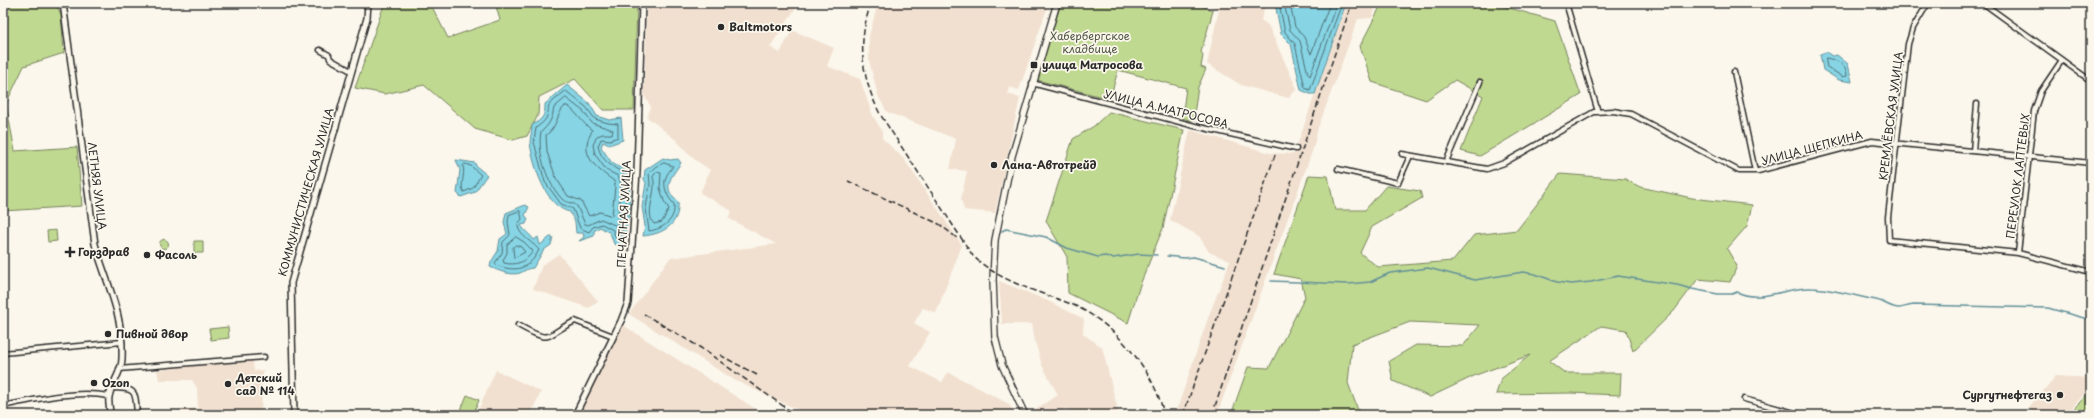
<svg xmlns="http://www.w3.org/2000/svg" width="2094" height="418" viewBox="0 0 2094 418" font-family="'Playpen Sans',sans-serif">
  <rect width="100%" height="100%" fill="#fbf7ec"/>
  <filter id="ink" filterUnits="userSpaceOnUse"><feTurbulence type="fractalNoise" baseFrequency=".025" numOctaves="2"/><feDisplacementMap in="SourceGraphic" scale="8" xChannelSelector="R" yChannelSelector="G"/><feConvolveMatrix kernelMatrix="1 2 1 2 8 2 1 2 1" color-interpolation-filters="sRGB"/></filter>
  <g filter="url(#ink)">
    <path fill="#f1e0d0" d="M 647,3 L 799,3 L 770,47 L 780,53 L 792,30 L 834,48 L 827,66 L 860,79 L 872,114 L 882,131 L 882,138 L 904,159 L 962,245 L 936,313 L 923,308 L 914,323 L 930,332 L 910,366 L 942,382 L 948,372 L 1009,404 L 1015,415 L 809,415 L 736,381 L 629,314 L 670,258 L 776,244 L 728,218 L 732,211 L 700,193 L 710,170 L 694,159 L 676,140 L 647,117 L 651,107 L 644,95 Z
      M 878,3 L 1049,3 L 1019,90 L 1009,87 L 1008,94 L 1020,98 L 995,213 L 964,210 L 961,199 L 967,171 L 950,169 L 956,139 L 887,112 L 878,96 L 869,60 L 869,36 Z
      M 1207,3 L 1266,3 L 1261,20 L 1268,25 L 1297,89 L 1288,98 L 1241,85 L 1207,64 L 1219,9 Z
      M 1347,3 L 1377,3 L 1372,18 L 1358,19 L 1318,128 L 1313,149 L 1219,409 L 1219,415 L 1175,415 L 1209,315 L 1230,261 L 1209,252 L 1199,236 L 1170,220 L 1190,130 L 1270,153 L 1294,154 Z
      M 559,254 L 598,301 L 589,308 L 533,289 L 542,265 Z
      M 999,281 L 1046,300 L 1084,319 L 1083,334 L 1102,347 L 1119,415 L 1072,415 L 1067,408 L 1054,415 L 1032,415 L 1030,412 L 1058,395 L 1042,365 L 1035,342 L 1032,324 L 1002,324 Z
      M 623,325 L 751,406 L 768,415 L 578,415 Z
      M 253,360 L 254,371 L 263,370 L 261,415 L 163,415 L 163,413 L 198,408 L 197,388 L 192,380 L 159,380 L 157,370 Z
      M 496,370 L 541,392 L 530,415 L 476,415 Z
      M 2056,376 L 2091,378 L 2091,386 L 2066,415 L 2036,415 L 2028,408 Z"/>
    <path fill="#c0d990" stroke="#76825e" d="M 3,3 L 55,3 L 61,14 L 64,53 L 24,66 L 6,104 L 15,151 L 77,147 L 82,206 L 3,211 Z
      M 391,3 L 430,3 L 448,38 L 500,20 L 495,3 L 637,3 L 634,110 L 603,110 L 575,79 L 539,97 L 538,115 L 527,136 L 513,140 L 475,129 L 424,85 L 385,94 L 355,88 L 384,5 Z
      M 1061,3 L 1196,3 L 1213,11 L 1201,52 L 1203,55 L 1201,67 L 1206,69 L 1198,87 L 1193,121 L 1182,118 L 1186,88 L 1118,70 L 1110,99 L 1037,80 Z
      M 1382,3 L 1492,3 L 1555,21 L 1581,95 L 1480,156 L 1461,151 L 1483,96 L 1455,80 L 1426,100 L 1372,82 L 1360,46 Z
      M 1109,112 L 1184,130 L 1163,228 L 1140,285 L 1128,323 L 1068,293 L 1067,257 L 1046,221 L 1073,139 L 1094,126 Z
      M 1560,174 L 1625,179 L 1640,187 L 1692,198 L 1752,205 L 1747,226 L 1727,249 L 1737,266 L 1730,282 L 1698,279 L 1674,311 L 1633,351 L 1626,330 L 1601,326 L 1549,361 L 1565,373 L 1621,373 L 1620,395 L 1570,393 L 1496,394 L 1501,379 L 1530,355 L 1476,375 L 1430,397 L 1393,381 L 1389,361 L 1416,345 L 1463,346 L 1480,325 L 1410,322 L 1352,344 L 1348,383 L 1358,410 L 1370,415 L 1231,415 L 1248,367 L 1269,368 L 1305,297 L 1301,279 L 1274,274 L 1309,175 L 1328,176 L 1335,210 L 1365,210 L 1386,186 L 1420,191 L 1422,198 L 1372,227 L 1360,253 L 1378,267 L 1453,261 L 1474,235 L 1517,230 Z
      M 56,230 L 57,241 L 48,242 L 47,231 Z
      M159.5 244a4.5 4.5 0 1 1 9 0a4.5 4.5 0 1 1-9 0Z
      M 194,241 L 203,241 L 203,253 L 194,253 Z
      M 228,327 L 229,338 L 211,340 L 209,329 Z
      M 2091,390 L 2091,415 L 2068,415 Z
      M 467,395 L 479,400 L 473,415 L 459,415 Z"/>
    <path fill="#86d4e4" stroke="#62909a" d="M 1275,3 L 1346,3 L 1315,94 L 1310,94 L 1301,90 L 1291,44 L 1281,34 Z
      M 1826,52 L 1832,56 L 1837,55 L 1848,64 L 1852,82 L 1839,80 L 1823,70 L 1820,54 Z
      M 567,85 L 589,103 L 597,116 L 609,120 L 621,118 L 623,140 L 609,145 L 603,142 L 601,147 L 612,163 L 626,171 C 634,194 628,223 622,247 L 614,244 L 610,233 L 600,227 L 594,231 L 594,236 L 579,241 L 584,237 L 583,233 L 576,233 L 575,222 L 570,212 C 546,208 533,165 530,143 C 530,138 532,131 532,125 C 543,119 545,116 545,104 Z
      M 663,158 L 670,160 L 678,159 L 681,163 C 671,177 661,188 678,202 C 680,225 663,234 643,236 L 645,226 L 642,207 L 646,183 L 644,179 L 645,170 Z
      M 456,160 L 475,163 L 476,166 L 487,175 L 475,192 L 461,197 L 457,193 L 460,170 Z
      M 525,205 L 529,207 L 525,215 L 528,219 L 526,224 L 521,225 C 525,232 530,234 534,240 L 538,237 L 540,245 L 550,237 L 553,237 L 551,245 L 544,250 L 533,268 C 527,268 525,271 520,273 C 511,276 499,271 490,267 L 491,262 L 498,251 L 500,239 L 507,234 L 504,222 L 506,213 Z"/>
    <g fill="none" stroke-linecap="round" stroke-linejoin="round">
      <path stroke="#4f6f75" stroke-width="1" d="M 1279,3 L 1285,32 L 1295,44 L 1305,88 L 1310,90 L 1342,3
        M 1284,3 L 1290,30 L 1300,41 L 1308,74 L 1310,76 L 1337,3
        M 1290,3 L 1295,27 L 1304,37 L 1311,54 L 1330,3
        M 1826,58 C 1836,60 1847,63 1847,76 L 1843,77 L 1827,67 Z
        M 566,91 L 586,107 L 595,119 L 608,123 L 618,124 L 618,137 L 610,140 L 601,139 L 598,146 C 601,161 612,166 623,173 C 628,187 626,227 619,240 L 616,239 L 613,230 L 602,224 L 593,227 L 589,232 L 580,228 L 573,209 L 561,204 L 545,182 L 534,142 L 536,128 C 547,119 547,120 549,105 Z
        M 566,98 L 583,111 L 592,123 L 613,130 L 612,134 L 603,134 L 597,136 L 593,145 L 595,154 L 606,170 L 618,176 L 621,184 L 617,226 L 601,219 L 588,225 L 585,224 L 577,206 C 573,202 567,203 563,200 C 547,184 537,153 541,132 C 550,124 552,119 554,108 Z
        M 565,106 L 568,106 C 577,113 583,124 592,130 C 591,135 587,139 587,145 C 585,161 603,173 614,181 L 615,186 L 612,216 L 600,212 L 589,216 L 581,201 L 568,196 L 556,178 L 547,152 L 546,135 C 558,127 556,114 565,106 Z
        M 664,163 L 673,166 C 671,170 667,173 666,177 C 662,187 668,198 674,204 C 676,220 663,229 649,231 L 646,208 L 650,184 L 649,173 L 655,167 Z
        M 465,164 L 471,166 L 481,175 L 473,188 L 464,192 C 459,186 466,174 463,166 Z
        M 657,172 L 661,173 L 660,188 L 664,201 L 669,209 L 662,222 L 654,224 C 644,213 658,191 653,177 Z
        M 520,211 L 522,219 L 518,224 C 517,235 533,242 539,250 C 529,269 517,273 496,265 L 495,263 L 502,253 L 503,242 L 510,235 L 508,222 L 509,215 Z
        M 516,237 L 524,242 L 533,251 C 526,262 516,266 504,263 L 503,260 L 507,253 L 507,245 Z
        M 516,245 L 521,247 L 525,252 L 514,258 L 513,248 Z"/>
      <path stroke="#62909a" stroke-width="1.5" d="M 1002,231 L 1006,229 L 1046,237 L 1067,248 L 1098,257 L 1105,256 L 1113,258 L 1139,254 L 1157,255
        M 1167,256 L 1184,258 L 1194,257 L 1225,266
        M 1271,281 L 1348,284 L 1370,282 L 1390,273 L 1428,268 L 1475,280 L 1523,272 L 1535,274 L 1557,282 L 1571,284 L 1591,282 L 1618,276 L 1677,285 L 1692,289 L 1718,294 L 1732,294 L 1737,292 C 1761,304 1788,286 1812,288 C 1834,289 1855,296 1876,300 C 1883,301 1891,308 1899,308 C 1903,308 1909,305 1914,305 L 2048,308 L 2091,320"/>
      <g stroke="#2b2b2b" stroke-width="7">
        <path id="minor" d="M 1566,3 L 1598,112
          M 1928,3 L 1913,28 L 1908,44 L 1888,217 L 1889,240 L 2018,253 L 2091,272
          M 1983,3 L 2091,81
          M 320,50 L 329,55 L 330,59 L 351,71
          M 1734,72 L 1755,171
          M 1032,83 L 1195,126 L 1296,149
          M 1973,151 L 1977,104
          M 1402,154 L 1487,169 L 1504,163 L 1594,112 L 1613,111 L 1631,114 L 1739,171 L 1758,171 L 1872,141 L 2091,163
          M 1446,162 L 1480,82
          M 1338,169 L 1398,183 L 1410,156
          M 2018,253 L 2034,111 L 2041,91 L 2062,60
          M 518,325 C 554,345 543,336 575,321 L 613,336
          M 3,353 L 122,342
          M 119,369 L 264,357
          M 112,388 C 138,388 135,392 137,415
          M 1744,399 L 1802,415
          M 3,406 C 37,399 75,390 109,396"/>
      </g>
      <g stroke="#2b2b2b" stroke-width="8">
        <path id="tertiary" d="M 63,3 L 95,244 C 107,285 124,315 122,359 C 122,372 111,384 109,397 C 108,402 110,409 110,415
          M 294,415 L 291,283 L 367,18 L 368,3
          M 575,415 L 621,321 L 628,303 L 637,172 L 642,3"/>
      </g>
      <g stroke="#2b2b2b" stroke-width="8">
        <path id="secondary" d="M 1025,415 L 1002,365 L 995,337 L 993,279 L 995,240 L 1012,156 L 1057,3"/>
      </g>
      <use href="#minor" stroke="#fbf7ec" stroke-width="4"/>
      <use href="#tertiary" stroke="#fbf7ec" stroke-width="5"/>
      <use href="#secondary" stroke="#fbf7ec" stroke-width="5.5"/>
      <path stroke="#2b2b2b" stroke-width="1.5" stroke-dasharray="6 3" stroke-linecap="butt" d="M 871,3 C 857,44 861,76 880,114 L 973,256 C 1002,283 1035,290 1071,304 C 1112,321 1155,370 1164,415
        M 848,181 L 939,224 L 957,238
        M 644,314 L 701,348 L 796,415
        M 720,355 L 757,375
        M 1183,415 L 1275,155
        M 1212,415 L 1352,3"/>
    </g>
  </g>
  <g fill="#2b2b2b" stroke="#fbf7ec" stroke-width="1.5">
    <circle cx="721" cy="27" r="4"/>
    <rect x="1030" y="61" width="8" height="8" rx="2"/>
    <circle cx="994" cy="165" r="4"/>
    <path d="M68 246h4v4h4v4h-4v4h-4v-4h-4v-4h4z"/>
    <circle cx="147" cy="255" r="4"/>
    <circle cx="108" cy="334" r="4"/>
    <circle cx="94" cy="383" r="4"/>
    <circle cx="228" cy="384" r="4"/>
    <circle cx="2060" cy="395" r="4"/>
  </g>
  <g text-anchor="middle" stroke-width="3.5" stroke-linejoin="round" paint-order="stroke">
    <g font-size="11" font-weight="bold" fill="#2b2b2b" stroke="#fbf7ec" text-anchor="start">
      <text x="729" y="31">Baltmotors</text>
      <text x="1042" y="69">улица Матросова</text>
      <text x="1002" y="169">Лана-Автотрейд</text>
      <text x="78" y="256">Горздрав</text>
      <text x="155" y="259">Фасоль</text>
      <text x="116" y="338">Пивной двор</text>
      <text x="236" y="382">Детский<tspan x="236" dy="13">сад № 114</tspan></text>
      <text x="102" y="387">Ozon</text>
      <text x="2052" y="399" text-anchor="end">Сургутнефтегаз</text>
    </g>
    <g font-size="11" fill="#505644" stroke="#fbf7ec">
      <text x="1090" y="40">Хабербергское<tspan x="1090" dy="13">кладбище</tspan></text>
    </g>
    <g font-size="11" fill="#2b2b2b" stroke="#fbf7ec">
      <text transform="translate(1166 109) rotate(14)" y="4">УЛИЦА А.МАТРОСОВА</text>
      <text transform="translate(1891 116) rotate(-83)" y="4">КРЕМЛЁВСКАЯ УЛИЦА</text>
      <text transform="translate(1812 148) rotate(-15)" y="4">УЛИЦА ЩЕПКИНА</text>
      <text transform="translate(2018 176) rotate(-83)" y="4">ПЕРЕУЛОК ЛАПТЕВЫХ</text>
      <text transform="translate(97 186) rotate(83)" y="4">ЛЕТНЯЯ УЛИЦА</text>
      <text transform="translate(306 192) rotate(-74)" y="4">КОММУНИСТИЧЕСКАЯ УЛИЦА</text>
      <text transform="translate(624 214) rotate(-87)" y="4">ПЕЧАТНАЯ УЛИЦА</text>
    </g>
  </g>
  <rect width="2094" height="418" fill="none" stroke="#fbf7ec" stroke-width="16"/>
  <rect x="8" y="8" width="2078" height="402" fill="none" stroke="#2b2b2b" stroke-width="1.5" filter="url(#ink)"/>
</svg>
